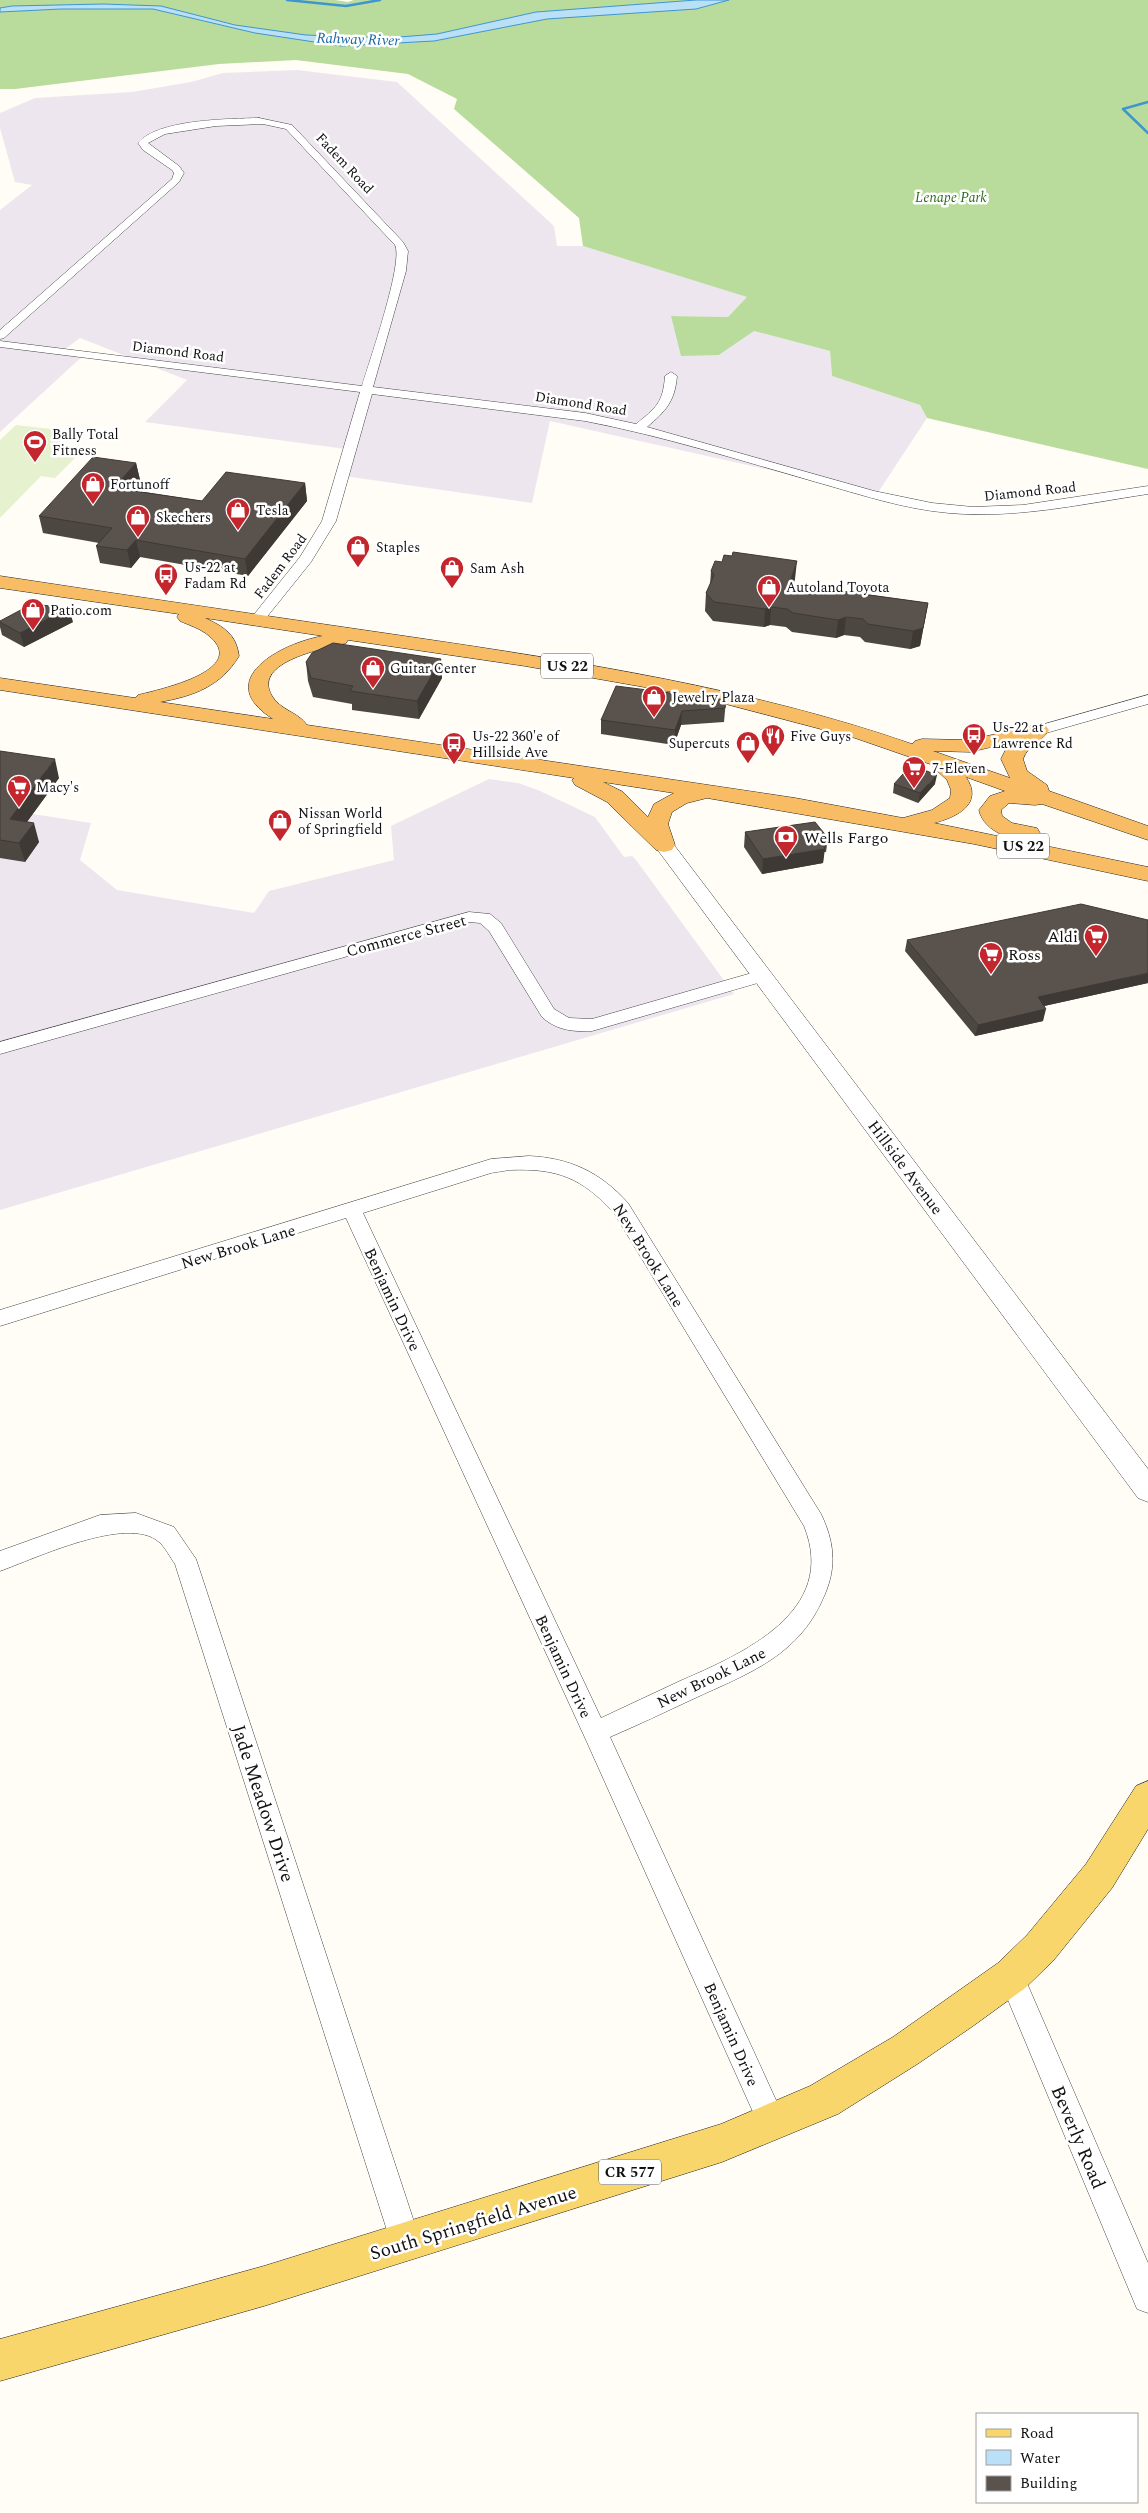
<svg xmlns="http://www.w3.org/2000/svg" width="1148" height="2513" viewBox="0 0 1148 2513" font-family="Spectral,serif">
  <rect width="100%" height="100%" fill="#fffdf5"/>
  <path fill="#eee6ef" d="M 297,70 L 397,82 L 554,226 L 557,246 L 583,246 L 748,297 L 728,317 L 671,316 L 719,355 L 754,331 L 830,351 L 832,376 L 920,405 L 927,418 L 877,494 L 550,421 L 532,503 L 344,476 L 353,450 L 145,422 L 187,380 L 80,338 L 64,350 L 86,353 L 0,432 L 0,210 L 32,185 L 15,182 L 0,128 L 0,113 L 35,98 L 132,92 L 191,82 L 223,73 Z
    M 489,779 L 518,783 L 538,790 L 595,817 L 624,857 L 632,856 L 636,860 L 734,994 L 0,1210 L 0,809 L 91,823 L 80,860 L 117,890 L 254,913 L 269,891 L 394,860 L 391,826 Z"/>
  <path fill="#b9dc9c" d="M 0,0 L 335,0 L 348,2 L 354,0 L 1148,0 L 1148,469 L 927,418 L 920,405 L 832,376 L 830,351 L 754,331 L 719,355 L 681,356 L 671,316 L 728,317 L 747,297 L 583,246 L 579,218 L 454,109 L 457,99 L 408,74 L 296,60 L 219,64 L 15,89 L 0,89 Z"/>
  <path fill="#e6f2cf" d="M 16,425 L 68,431 L 54,447 L 82,451 L 55,478 L 41,476 L 0,518 L 0,440 Z"/>
  <path fill="#b9e0f7" stroke="#3f96cf" d="M 696,0 L 729,0 L 696,9 L 547,19 L 434,41 L 341,46 L 255,33 L 153,9 L 61,9 L 0,12 L 0,8 L 12,6 L 103,4 L 161,6 L 235,25 L 306,35 L 387,38 L 437,34 L 536,12 Z"/>
  <g fill="none" stroke-linecap="round" stroke-linejoin="round">
    <path stroke="#3f96cf" stroke-width="2.5" d="M 287,0 L 346,6 L 380,0
      M 1148,102 L 1123,109 L 1148,133"/>
    <g stroke="#444" stroke-width="1">
      <path id="minor" d="M 259,118 L 292,125 L 403,242 L 408,251 L 406,271 L 373,387 L 585,413 L 636,424 C 656,408 663,403 665,376 L 671,372 L 677,376 C 675,401 666,411 647,427 L 874,491 L 932,503 L 973,507 L 1023,505 L 1148,486 L 1148,494 C 1082,504 1016,519 949,513 C 903,509 859,494 816,482 C 739,460 663,436 585,421 L 372,394 L 336,521 L 311,562 L 262,623 L 252,623 L 250,620 L 252,617 L 300,557 L 322,521 L 360,392 L 0,347 L 0,341 L 362,386 C 369,362 404,262 395,245 L 286,129 L 263,124 L 216,126 L 165,134 L 148,143 L 179,166 L 184,173 L 179,182 L 4,338 L 0,339 L 0,330 L 172,179 L 174,173 L 172,170 L 143,150 L 138,143 C 158,119 229,119 259,118 Z
        M 1148,695 L 1148,704 L 1039,735 L 1031,730 L 1034,727 Z
        M 469,912 L 490,914 L 501,923 L 554,1009 L 569,1018 L 592,1019 L 762,970 L 768,972 L 771,976 L 768,980 L 592,1031 C 573,1032 556,1030 542,1017 L 489,931 L 480,923 L 469,922 L 0,1054 L 0,1042 Z
        M 529,1156 C 570,1158 600,1172 628,1203 L 821,1514 C 834,1541 837,1566 825,1594 C 800,1656 749,1673 693,1699 C 665,1712 638,1725 610,1737 L 786,2122 L 782,2132 L 772,2136 L 762,2132 L 586,1740 L 346,1218 L 0,1326 L 0,1310 L 491,1159 ZM 510,1170 C 558,1168 582,1178 614,1213 L 804,1526 C 839,1612 742,1654 680,1681 C 654,1693 627,1706 601,1718 L 363,1213 L 491,1173 Z
        M 136,1513 L 174,1527 L 196,1559 L 421,2243 L 416,2253 L 406,2258 L 396,2253 L 391,2243 L 175,1564 C 170,1557 165,1547 159,1542 C 128,1514 34,1559 0,1571 L 0,1551 L 100,1515 Z
        M 1011,1963 L 1020,1967 L 1148,2263 L 1148,2313 L 1137,2309 L 998,1976 L 1002,1967 Z"/>
    </g>
    <g stroke="#444" stroke-width="1">
      <path id="tertiary" d="M 664,839 L 671,841 L 1148,1469 L 1148,1502 L 1138,1498 L 657,849 L 654,845 L 657,841 Z"/>
    </g>
    <g stroke="#222" stroke-width="1">
      <path id="primary" d="M 1148,1781 L 1148,1829 L 1112,1888 L 1053,1961 L 1024,1989 L 973,2026 L 919,2063 L 838,2114 L 722,2162 L 264,2306 L 0,2381 L 0,2339 L 264,2266 L 721,2124 L 810,2086 L 893,2037 L 998,1963 L 1027,1935 L 1086,1864 L 1136,1786 Z"/>
    </g>
    <g stroke="#222" stroke-width="1">
      <path id="trunk" d="M 0,576 C 137,597 274,617 411,637 C 580,662 750,688 912,744 L 915,741 L 922,739 L 970,740 L 1039,724 L 1046,726 L 1049,730 C 1041,743 1029,743 1023,759 L 1027,771 L 1047,785 L 1049,791 L 1148,826 L 1148,840 L 1042,804 L 1035,805 L 1009,803 L 1001,810 L 1002,816 L 1012,823 L 1037,828 L 1040,833 L 1037,838 C 1016,843 984,833 979,810 L 990,796 L 1005,791 L 966,777 C 984,804 957,817 934,823 L 1148,867 L 1148,881 L 974,844 L 707,798 L 687,803 L 672,812 L 668,824 L 675,845 L 672,850 L 664,852 L 656,850 L 607,802 L 575,785 L 572,780 L 574,778 L 0,690 L 0,678 L 135,698 L 138,695 C 158,690 252,670 208,635 C 201,629 189,625 180,621 L 177,617 L 179,614 L 0,588 ZM 205,618 L 323,636 C 282,643 211,680 273,719 L 160,702 C 194,696 221,686 239,656 C 236,634 224,627 205,618 ZM 348,640 L 525,666 L 695,696 L 855,738 L 930,764 L 947,780 L 951,790 L 950,798 L 932,810 L 903,818 L 795,798 L 307,725 C 298,712 280,710 272,696 C 251,661 327,648 346,643 ZM 1009,743 L 1001,759 L 1010,778 L 933,751 L 970,752 ZM 603,782 L 674,793 L 654,804 L 648,817 L 623,792 Z"/>
    </g>
    <use href="#minor" fill="#fff" fill-rule="evenodd"/>
    <use href="#tertiary" fill="#fff" fill-rule="evenodd"/>
    <use href="#primary" fill="#f9d66b" fill-rule="evenodd"/>
    <use href="#trunk" fill="#f7bc64" fill-rule="evenodd"/>
  </g>
  <path fill="#4d4742" d="M 136,463 L 140,480 L 131,490 L 202,501 L 305,483 L 307,501 L 248,576 L 140,557 L 131,568 L 100,563 L 96,546 L 99,543 L 43,533 L 39,516 Z
    M 711,571 L 795,579 L 793,584 L 928,603 L 920,646 L 910,649 L 865,642 L 860,637 L 844,635 L 836,638 L 792,632 L 786,627 L 770,625 L 764,627 L 713,621 L 705,611 L 706,593 L 710,585 Z
    M 0,621 L 73,622 L 24,647 L 2,635 L 0,627 Z
    M 441,659 L 442,678 L 419,719 L 352,710 L 352,704 L 313,697 L 308,681 L 306,662 Z
    M 726,700 L 724,722 L 681,725 L 674,745 L 601,734 L 601,720 Z
    M 0,751 L 59,778 L 27,822 L 39,842 L 25,862 L 0,858 Z
    M 894,784 L 935,784 L 918,803 L 893,793 Z
    M 745,832 L 828,838 L 826,852 L 824,852 L 823,863 L 762,874 L 744,847 Z
    M 907,940 L 1148,983 L 1044,1006 L 1043,1021 L 975,1036 L 905,951 Z"/>
  <path fill="#3f3936" d="M 136,463 L 140,480 L 118,505 L 114,488 Z
    M 305,483 L 307,501 L 248,576 L 245,559 Z
    M 136,540 L 140,557 L 131,568 L 127,550 Z
    M 797,561 L 795,579 L 787,602 L 789,584 Z
    M 928,603 L 920,646 L 910,649 L 913,631 Z
    M 771,607 L 770,625 L 764,627 L 765,609 Z
    M 69,608 L 73,622 L 24,647 L 20,633 Z
    M 846,617 L 844,635 L 836,638 L 838,620 Z
    M 441,659 L 442,678 L 419,719 L 417,701 Z
    M 682,711 L 681,725 L 674,745 L 675,730 Z
    M 55,759 L 59,778 L 15,838 L 10,819 Z
    M 937,775 L 935,784 L 918,803 L 920,793 Z
    M 34,823 L 39,842 L 25,862 L 19,843 Z
    M 825,849 L 823,863 L 762,874 L 763,859 Z
    M 1148,973 L 1148,983 L 1035,1008 L 1038,997 Z
    M 1046,1009 L 1043,1021 L 975,1036 L 978,1025 Z"/>
  <path fill="#5a524d" stroke="#3f3936" d="M 93,457 L 136,463 L 114,488 L 202,501 L 226,472 L 305,483 L 245,559 L 136,540 L 127,550 L 96,546 L 112,528 L 39,516 Z
    M 733,552 L 797,561 L 789,584 L 928,603 L 923,628 L 913,631 L 868,624 L 863,619 L 846,617 L 838,620 L 793,613 L 787,609 L 771,607 L 765,609 L 714,602 L 706,593 L 714,575 L 711,571 L 715,561 L 722,562 L 724,555 L 732,556 Z
    M 32,604 L 69,608 L 20,633 L 0,622 L 0,621 Z
    M 333,643 L 441,659 L 417,701 L 350,691 L 353,686 L 311,678 L 306,662 L 312,653 Z
    M 616,686 L 726,700 L 725,708 L 682,711 L 675,730 L 601,720 Z
    M 0,751 L 55,759 L 10,819 L 34,823 L 19,843 L 0,840 Z
    M 911,765 L 937,775 L 920,793 L 894,784 Z
    M 815,822 L 828,838 L 821,838 L 825,849 L 763,859 L 745,832 Z
    M 1081,904 L 1148,920 L 1148,973 L 1038,997 L 1046,1009 L 978,1025 L 907,940 Z"/>
  <defs>
    <g id="stadium-pin" transform="scale(1.25)"><path d="M0 17L-7.5 6A9.5 9.5 0 1 1 7.5 6Z" fill="#c4262e" stroke="#fff"/><path d="M0-5a6.5 5 0 1 0 0 10a6.5 5 0 1 0 0-10ZM-3.5-1.8h7v3.6h-7Z" fill="#fff"/></g>
    <g id="shop-pin" transform="scale(1.25)"><path d="M0 17L-7.5 6A9.5 9.5 0 1 1 7.5 6Z" fill="#c4262e" stroke="#fff"/><path d="M-5-2.5h2.3a2.7 3.5 0 0 1 5.4 0H5L5.5 6h-11ZM-1.5-2.5h3a1.5 2.3 0 0 0-3 0Z" fill="#fff"/></g>
    <g id="bus-pin" transform="scale(1.25)"><path d="M0 17L-7.5 6A9.5 9.5 0 1 1 7.5 6Z" fill="#c4262e" stroke="#fff"/><path d="M-5-6H5V4H4V6H2V4H-2V6H-4V4H-5ZM-3.5-4V0h7V-4ZM-3.5 1.2v1.5H-2V1.2ZM2 1.2v1.5H3.5V1.2Z" fill="#fff"/></g>
    <g id="restaurant-pin" transform="scale(1.25)"><path d="M0 17L-7.5 6A9.5 9.5 0 1 1 7.5 6Z" fill="#c4262e" stroke="#fff"/><path d="M-5-6h1v4h1v-4h1v4h1v-4h1v5L-1.5 .5V6h-2V.5L-5-1ZM5-6V6H3V1.5H1.5Q1.5-4 5-6Z" fill="#fff"/></g>
    <g id="supermarket-pin" transform="scale(1.25)"><path d="M0 17L-7.5 6A9.5 9.5 0 1 1 7.5 6Z" fill="#c4262e" stroke="#fff"/><path d="M-6-5.5h2.5l.6 2H6L4.5 2H-2.5L-4.4-4H-6ZM-1.5 3.2a1.3 1.3 0 1 0 .1 0ZM3 3.2a1.3 1.3 0 1 0 .1 0Z" fill="#fff"/></g>
    <g id="bank-pin" transform="scale(1.25)"><path d="M0 17L-7.5 6A9.5 9.5 0 1 1 7.5 6Z" fill="#c4262e" stroke="#fff"/><path d="M-6-4H6V4H-6ZM0-2.3a2.3 2.3 0 1 0 0 4.6a2.3 2.3 0 1 0 0-4.6Z" fill="#fff"/></g>
  </defs>
  <g fill-rule="evenodd">
    <use href="#stadium-pin" x="35" y="442"/>
    <use href="#shop-pin" x="93" y="484"/>
    <use href="#shop-pin" x="238" y="510"/>
    <use href="#shop-pin" x="138" y="517"/>
    <use href="#shop-pin" x="358" y="547"/>
    <use href="#shop-pin" x="452" y="568"/>
    <use href="#bus-pin" x="166" y="575"/>
    <use href="#shop-pin" x="769" y="587"/>
    <use href="#shop-pin" x="33" y="610"/>
    <use href="#shop-pin" x="373" y="668"/>
    <use href="#shop-pin" x="654" y="697"/>
    <use href="#bus-pin" x="974" y="735"/>
    <use href="#restaurant-pin" x="773" y="736"/>
    <use href="#shop-pin" x="748" y="743"/>
    <use href="#bus-pin" x="454" y="744"/>
    <use href="#supermarket-pin" x="914" y="768"/>
    <use href="#supermarket-pin" x="19" y="787"/>
    <use href="#shop-pin" x="280" y="821"/>
    <use href="#bank-pin" x="786" y="837"/>
    <use href="#supermarket-pin" x="1096" y="936"/>
    <use href="#supermarket-pin" x="991" y="954"/>
  </g>
  <g text-anchor="middle" stroke-width="5" stroke-linejoin="round" paint-order="stroke">
    <g font-size="14" fill="#111" stroke="#fff">
      <text transform="translate(345 163) rotate(47)" y="5">Fadem Road</text>
      <text transform="translate(178 351) rotate(7)" y="5">Diamond Road</text>
      <text transform="translate(581 403) rotate(9)" y="5">Diamond Road</text>
      <text transform="translate(1030 491) rotate(-6)" y="5">Diamond Road</text>
      <text transform="translate(280 566) rotate(-53)" y="5">Fadem Road</text>
    </g>
    <g font-size="14" font-style="italic" fill="#2f6b1f" stroke="#fff">
      <text x="951" y="202">Lenape Park</text>
    </g>
    <g font-size="14" fill="#111" stroke="#fff" text-anchor="start">
      <text x="52" y="439">Bally Total<tspan x="52" dy="16">Fitness</tspan></text>
      <text x="110" y="489">Fortunoff</text>
      <text x="256" y="515">Tesla</text>
      <text x="156" y="522">Skechers</text>
      <text x="376" y="552">Staples</text>
      <text x="184" y="572">Us-22 at<tspan x="184" dy="16">Fadam Rd</tspan></text>
      <text x="470" y="573">Sam Ash</text>
      <text x="786" y="592">Autoland Toyota</text>
      <text x="50" y="615">Patio.com</text>
      <text x="390" y="673">Guitar Center</text>
      <text x="672" y="702">Jewelry Plaza</text>
      <text x="992" y="732">Us-22 at<tspan x="992" dy="16">Lawrence Rd</tspan></text>
      <text x="472" y="741">Us-22 360'e of<tspan x="472" dy="16">Hillside Ave</tspan></text>
      <text x="790" y="741">Five Guys</text>
      <text x="730" y="748" text-anchor="end">Supercuts</text>
      <text x="932" y="773">7-Eleven</text>
      <text x="36" y="792">Macy's</text>
      <text x="298" y="818">Nissan World<tspan x="298" dy="16">of Springfield</tspan></text>
    </g>
    <g font-size="15" font-style="italic" fill="#1768a6" stroke="#fff">
      <text transform="translate(358 39) rotate(2)" y="5">Rahway River</text>
    </g>
    <g fill="#fff" stroke="#585858" stroke-width="1">
      <rect x="541" y="653.5" width="52" height="25" rx="4"/>
      <rect x="997" y="833.5" width="52" height="25" rx="4"/>
      <rect x="599" y="2159.5" width="62" height="25" rx="4"/>
    </g>
    <g font-size="15" font-weight="bold" fill="#111">
      <text x="567" y="671">US 22</text>
      <text x="1023" y="851">US 22</text>
      <text x="630" y="2177">CR 577</text>
    </g>
    <g font-size="16" fill="#111" stroke="#fff" text-anchor="start">
      <text x="804" y="843">Wells Fargo</text>
      <text x="1078" y="942" text-anchor="end">Aldi</text>
      <text x="1008" y="960">Ross</text>
    </g>
    <g font-size="16" fill="#111" stroke="#fff">
      <text transform="translate(406 935) rotate(-15)" y="6">Commerce Street</text>
      <text transform="translate(906 1167) rotate(53)" y="6">Hillside Avenue</text>
      <text transform="translate(238 1246) rotate(-17)" y="6">New Brook Lane</text>
      <text transform="translate(649 1255) rotate(58)" y="6">New Brook Lane</text>
      <text transform="translate(393 1299) rotate(65)" y="6">Benjamin Drive</text>
      <text transform="translate(564 1666) rotate(65)" y="6">Benjamin Drive</text>
      <text transform="translate(711 1677) rotate(-26)" y="6">New Brook Lane</text>
      <text transform="translate(732 2034) rotate(66)" y="6">Benjamin Drive</text>
    </g>
    <g font-size="19" fill="#111" stroke="#fff">
      <text transform="translate(264 1803) rotate(72)" y="7">Jade Meadow Drive</text>
      <text transform="translate(1079 2137) rotate(67)" y="7">Beverly Road</text>
      <text transform="translate(473 2222) rotate(-17)" y="7">South Springfield Avenue</text>
    </g>
  </g>
  <rect x="976" y="2413" width="162" height="90" fill="#ffffff" stroke="#a0a0a0"/>
  <rect x="986" y="2429" width="25" height="8" fill="#f9d66b" stroke="#a0a0a0"/>
  <text x="1020" y="2438" font-size="15" fill="#111111">Road</text>
  <rect x="986" y="2450" width="25" height="15" fill="#b9e0f7" stroke="#a0a0a0"/>
  <text x="1020" y="2463" font-size="15" fill="#111111">Water</text>
  <rect x="986" y="2476" width="25" height="15" fill="#5a524d" stroke="#a0a0a0"/>
  <text x="1020" y="2488" font-size="15" fill="#111111">Building</text>
</svg>
